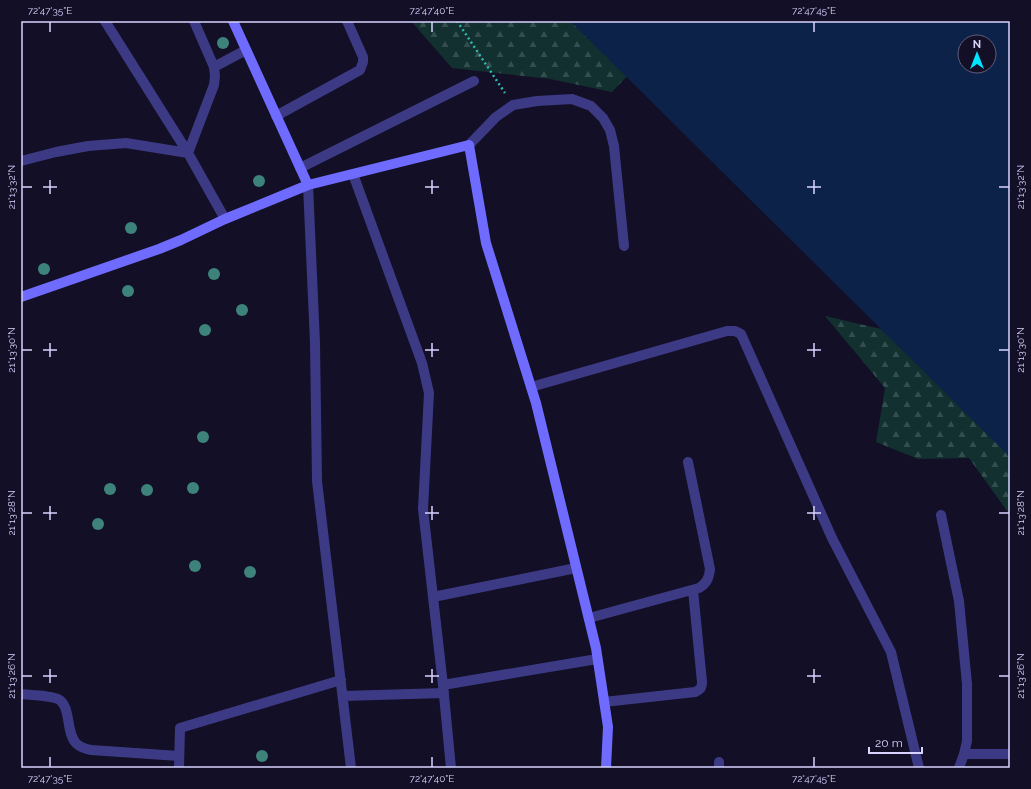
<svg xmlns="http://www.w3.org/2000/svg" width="1031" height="789" viewBox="0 0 1031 789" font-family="Raleway,sans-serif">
  <defs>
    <pattern id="forest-firs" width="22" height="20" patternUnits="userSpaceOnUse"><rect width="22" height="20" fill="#12302f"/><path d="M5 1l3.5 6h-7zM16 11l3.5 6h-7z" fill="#344d4e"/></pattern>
  </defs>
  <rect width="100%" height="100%" fill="#130f26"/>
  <path fill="url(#forest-firs)" d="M 411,21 L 593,21 L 636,67 L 612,92 L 550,79 L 452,68 Z
    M 825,316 L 903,334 L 1010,444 L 1010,515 L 969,458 L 918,459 L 876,442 L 885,388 Z"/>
  <path fill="#0c2248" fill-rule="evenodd" d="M 570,21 L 1010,21 L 1010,459 L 1005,452 ZM 965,42 L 989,42 L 989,66 L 965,66 Z"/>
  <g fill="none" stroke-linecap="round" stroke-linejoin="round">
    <path stroke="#2fb8b0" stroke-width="2.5" stroke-dasharray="2 3" stroke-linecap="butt" d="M 457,21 L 505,93"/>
    <path stroke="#3d3a85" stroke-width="10" d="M 105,21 L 188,153 L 225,219
      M 214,67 L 246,50
      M 276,116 L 360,70 L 363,62 L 363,57 L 347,21
      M 469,145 L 496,117 L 513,105 L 537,101 L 572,99 L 591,106 L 603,118 L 610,130 L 614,146 L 624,246
      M 21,161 L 56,152 L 88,146 L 126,143 L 188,153 L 214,85 L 215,76 L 214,67 L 194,21
      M 300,168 L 474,81
      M 353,174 L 422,363 L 429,393 L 423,509 L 443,685 L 451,768
      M 308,185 L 315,343 L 317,481 L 351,768
      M 531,387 L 727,331 L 735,331 L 741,334 L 832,538 L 891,652 L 919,768
      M 941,515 L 959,601 L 967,684 L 967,741 L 964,754 L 959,768
      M 433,597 L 576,568
      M 589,618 L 699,588 C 707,583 709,578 710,569 L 688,462
      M 443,685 L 597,659
      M 21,694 C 31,695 49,695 58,699 C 72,706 65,734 77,744 C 81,748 86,749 91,750 L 179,756
      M 343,696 L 444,693
      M 604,702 L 695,692 C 700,690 702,688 702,682 L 693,590
      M 964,754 L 1010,754
      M 719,762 L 719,768
      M 179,768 L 180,728 L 341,680"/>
    <path stroke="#6f6bff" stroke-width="10" d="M 233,21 L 308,185
      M 21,297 L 159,249 L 181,240 L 225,219 L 308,185 L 469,145 L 486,243 L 536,403 L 596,648 L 608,727 L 606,768"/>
  </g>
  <g fill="#3d827b">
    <circle cx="223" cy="43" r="6"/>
    <circle cx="259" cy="181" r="6"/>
    <circle cx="131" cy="228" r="6"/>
    <circle cx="44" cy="269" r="6"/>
    <circle cx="214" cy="274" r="6"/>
    <circle cx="128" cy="291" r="6"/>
    <circle cx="242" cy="310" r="6"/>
    <circle cx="205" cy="330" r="6"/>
    <circle cx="203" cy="437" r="6"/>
    <circle cx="193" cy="488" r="6"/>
    <circle cx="110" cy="489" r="6"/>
    <circle cx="147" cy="490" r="6"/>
    <circle cx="98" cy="524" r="6"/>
    <circle cx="195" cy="566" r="6"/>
    <circle cx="250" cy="572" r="6"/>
    <circle cx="262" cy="756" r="6"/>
  </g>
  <path fill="none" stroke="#d9d4ff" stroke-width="1.5" d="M 50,22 L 50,32M 432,22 L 432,32M 814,22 L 814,32M 50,180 L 50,194M 432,180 L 432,194M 814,180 L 814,194M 22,187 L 32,187M 43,187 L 57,187M 425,187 L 439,187M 807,187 L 821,187M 999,187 L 1009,187M 50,343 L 50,357M 432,343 L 432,357M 814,343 L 814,357M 22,350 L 32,350M 43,350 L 57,350M 425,350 L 439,350M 807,350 L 821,350M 999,350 L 1009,350M 50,506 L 50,520M 432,506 L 432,520M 814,506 L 814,520M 22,513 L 32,513M 43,513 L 57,513M 425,513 L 439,513M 807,513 L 821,513M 999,513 L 1009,513M 50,669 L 50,683M 432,669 L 432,683M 814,669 L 814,683M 22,676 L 32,676M 43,676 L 57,676M 425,676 L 439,676M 807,676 L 821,676M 999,676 L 1009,676M 50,757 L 50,767M 432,757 L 432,767M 814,757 L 814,767"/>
  <rect width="1031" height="789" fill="none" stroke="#130f26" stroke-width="44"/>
  <g transform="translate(977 54)"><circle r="19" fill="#130f26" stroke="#625e7d"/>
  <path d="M0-3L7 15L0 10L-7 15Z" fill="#00e5ff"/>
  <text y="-6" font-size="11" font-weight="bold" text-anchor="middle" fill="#d9d4ff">N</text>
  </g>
  <path d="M869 747v6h53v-6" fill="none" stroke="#d9d4ff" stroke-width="2"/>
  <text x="875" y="747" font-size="12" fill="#d9d4ff" stroke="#130f26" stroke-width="3" paint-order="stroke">20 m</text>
  <rect x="22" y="22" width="987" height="745" fill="none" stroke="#d9d4ff" stroke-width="1.5"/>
  <g font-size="10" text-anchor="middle" fill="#d9d4ff">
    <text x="50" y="14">72°47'35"E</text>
    <text x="432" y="14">72°47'40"E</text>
    <text x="814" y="14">72°47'45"E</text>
    <text transform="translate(11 187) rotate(-90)" y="4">21°13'32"N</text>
    <text transform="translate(1020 187) rotate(-90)" y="4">21°13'32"N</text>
    <text transform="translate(11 350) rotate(-90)" y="4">21°13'30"N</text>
    <text transform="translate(1020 350) rotate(-90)" y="4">21°13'30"N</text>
    <text transform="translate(11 513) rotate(-90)" y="4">21°13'28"N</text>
    <text transform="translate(1020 513) rotate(-90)" y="4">21°13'28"N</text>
    <text transform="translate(11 676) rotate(-90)" y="4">21°13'26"N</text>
    <text transform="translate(1020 676) rotate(-90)" y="4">21°13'26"N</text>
    <text x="50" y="782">72°47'35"E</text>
    <text x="432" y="782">72°47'40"E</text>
    <text x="814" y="782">72°47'45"E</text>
  </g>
</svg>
